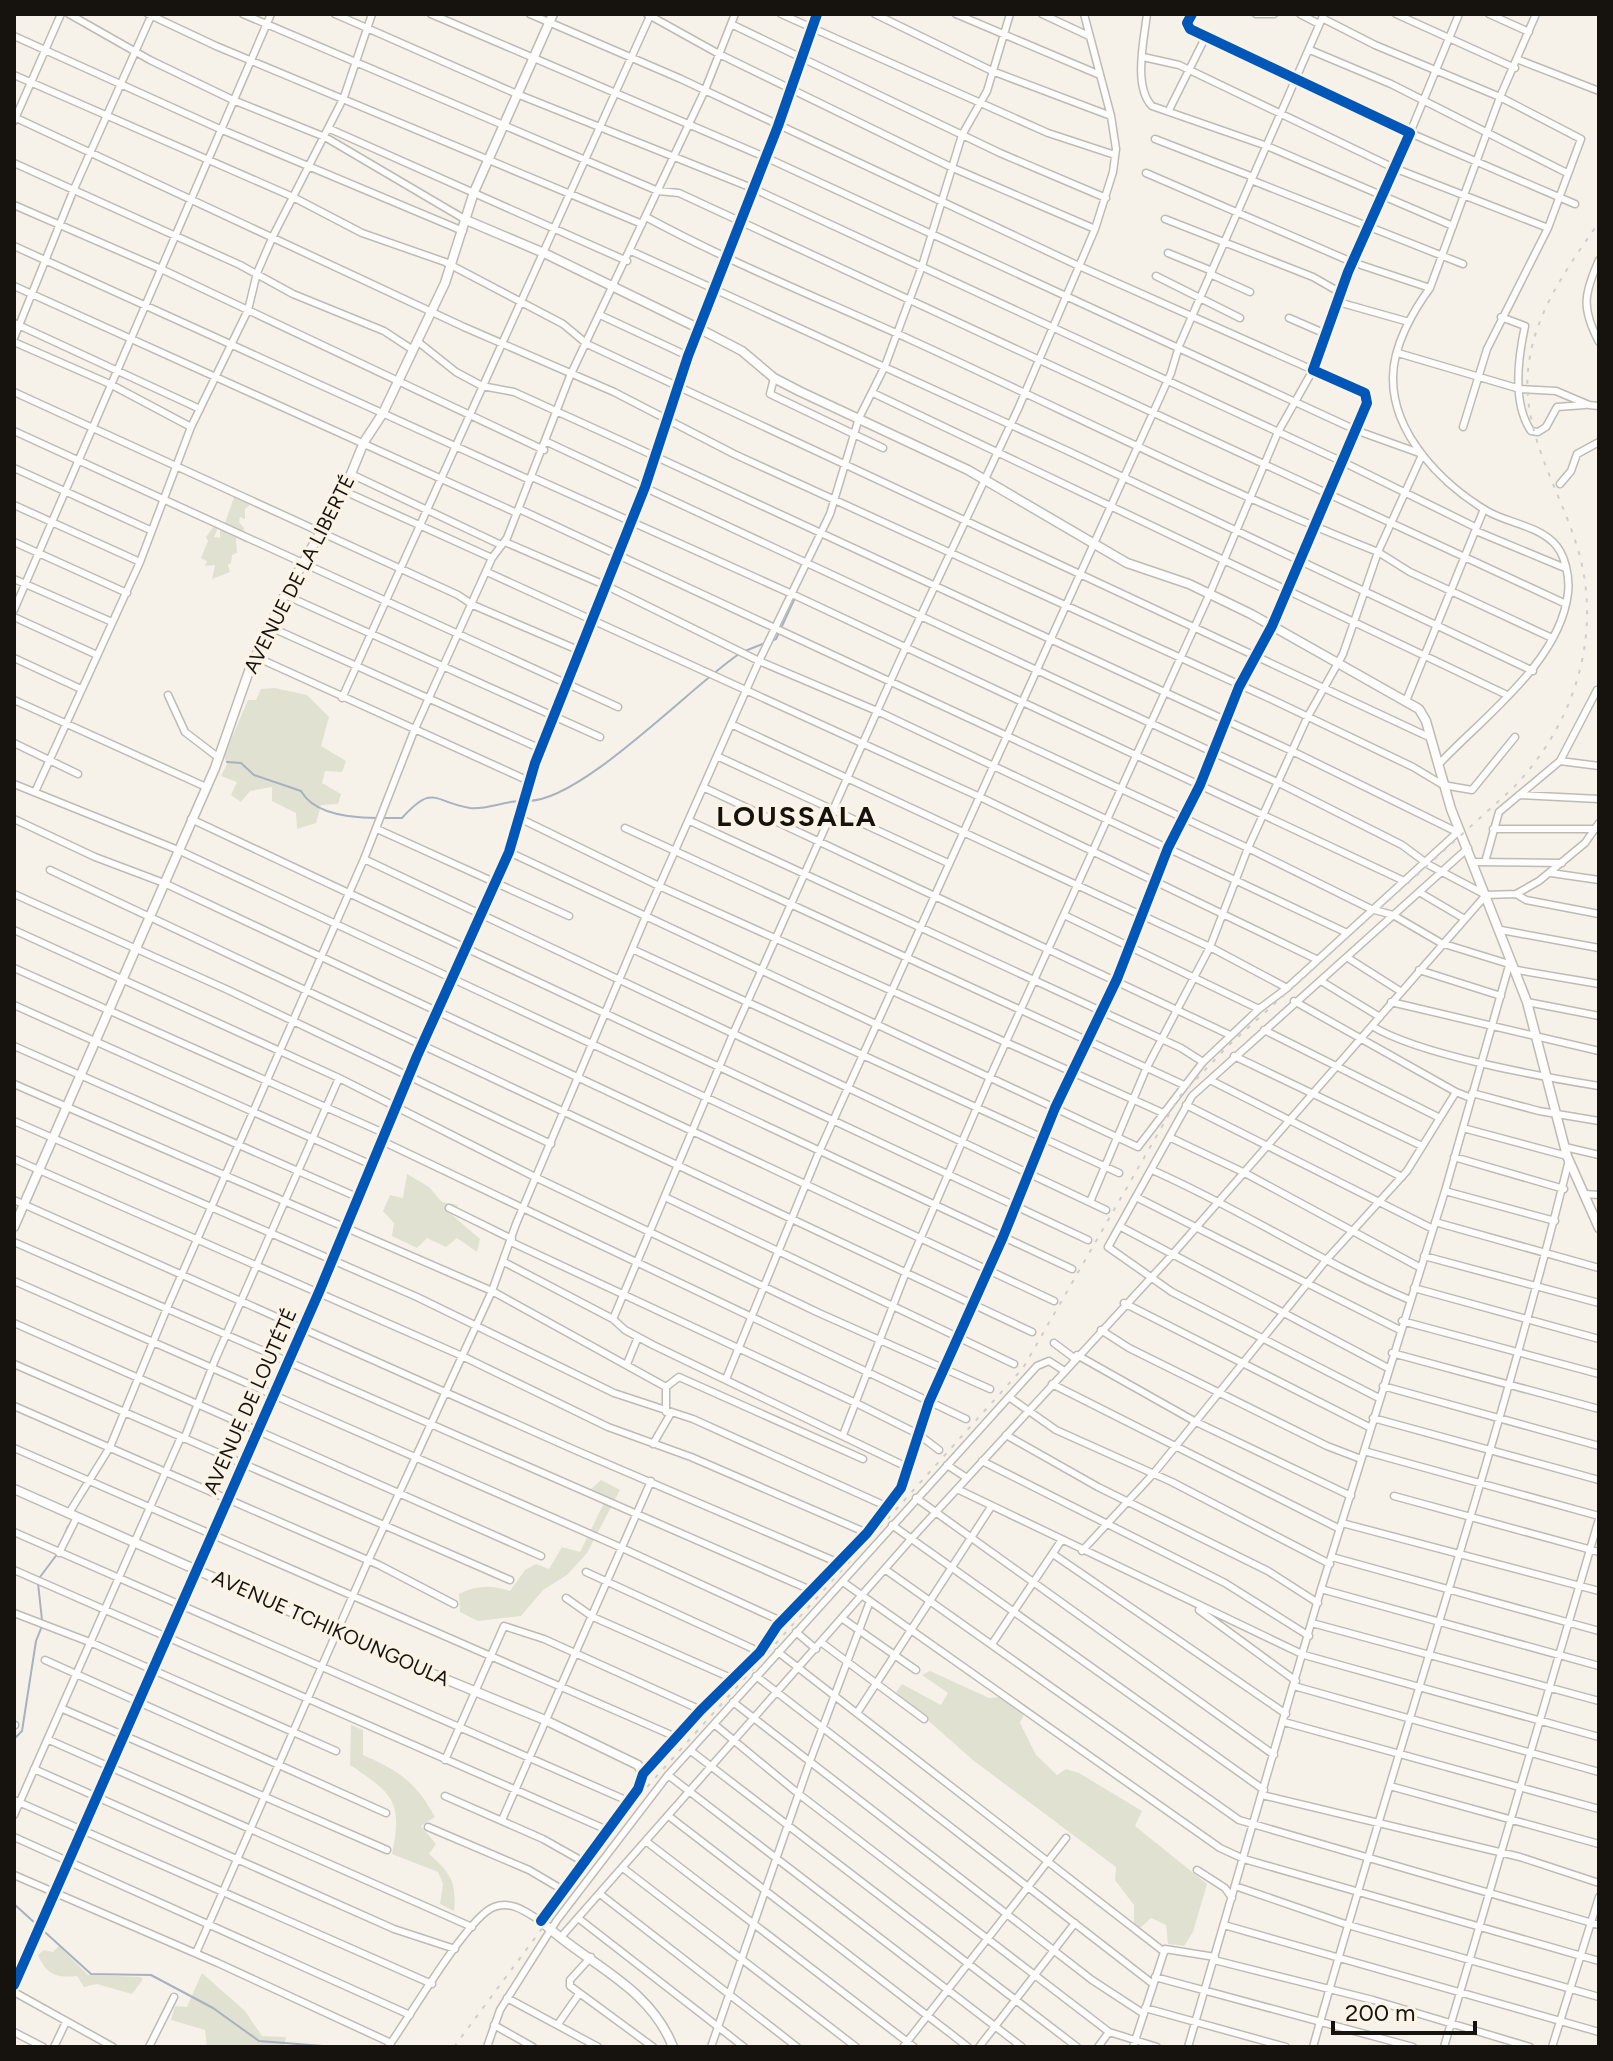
<svg xmlns="http://www.w3.org/2000/svg" width="1613" height="2061" viewBox="0 0 1613 2061" font-family="Figtree,sans-serif">
  <rect width="100%" height="100%" fill="#f6f2ea"/>
  <path fill="#e0e1d1" d="M 238,496 L 250,505 L 245,509 L 245,519 L 240,517 L 239,522 L 244,528 L 243,534 L 248,536 L 247,543 L 236,538 L 237,553 L 232,555 L 231,563 L 228,565 L 230,572 L 212,579 L 215,565 L 205,566 L 207,561 L 201,558 L 208,541 L 206,537 L 214,526 L 218,528 L 214,537 L 220,538 L 220,529 L 223,529 L 234,497 Z
    M 275,688 L 307,695 L 329,717 L 321,746 L 346,761 L 342,772 L 325,771 L 322,783 L 341,794 L 338,804 L 321,805 L 316,823 L 297,829 L 296,813 L 272,801 L 272,787 L 250,791 L 241,802 L 231,795 L 237,782 L 221,776 L 227,764 L 224,756 L 248,700 L 256,700 L 261,689 Z
    M 407,1174 L 429,1187 L 442,1202 L 458,1205 L 452,1215 L 480,1239 L 477,1252 L 457,1238 L 446,1247 L 427,1238 L 417,1248 L 392,1236 L 394,1223 L 383,1211 L 390,1195 L 403,1198 Z
    M 601,1480 L 620,1490 L 587,1553 L 567,1575 L 543,1590 L 521,1616 L 478,1621 L 460,1612 L 459,1594 C 476,1585 492,1585 510,1591 L 525,1570 L 536,1564 L 549,1569 L 562,1547 L 580,1552 L 603,1505 L 590,1490 Z
    M 930,1671 L 989,1698 L 1004,1697 L 1025,1712 L 1020,1723 L 1036,1755 L 1057,1775 L 1066,1769 L 1079,1773 L 1142,1811 L 1135,1826 L 1207,1884 L 1193,1932 L 1184,1946 L 1168,1944 L 1166,1925 L 1151,1918 L 1139,1929 L 1134,1927 L 1134,1905 L 1115,1880 L 1116,1867 L 974,1761 L 896,1692 L 902,1684 L 941,1705 L 948,1693 L 922,1675 Z
    M 351,1725 L 363,1730 L 363,1755 C 398,1770 416,1782 435,1817 L 421,1826 L 436,1844 L 429,1854 C 450,1872 457,1882 454,1911 L 440,1904 L 443,1884 L 438,1872 L 392,1854 C 403,1801 393,1794 350,1765 Z
    M 59,1946 L 88,1975 L 140,1977 L 143,1979 L 132,1994 L 97,1984 L 84,1987 L 77,1976 C 56,1978 47,1975 38,1955 L 44,1950 L 53,1952 Z
    M 202,1973 L 245,2011 L 262,2036 L 286,2037 L 284,2047 L 207,2047 L 205,2030 L 171,2020 L 175,2006 L 187,2007 Z"/>
  <g fill="none" stroke-linecap="round" stroke-linejoin="round">
    <path stroke="#a8b1c1" stroke-width="2" d="M 771,641 L 776,639 L 794,600
      M 745,651 L 765,643
      M 227,762 L 241,763 L 254,775 L 301,791 C 314,814 351,818 377,818
      M 528,801 C 582,801 690,687 739,654
      M 383,818 L 402,818 C 434,783 433,802 470,808 C 485,810 505,801 521,801
      M 64,1536 L 68,1526
      M 40,1577 L 58,1553
      M 38,1583 L 42,1620
      M 14,1739 L 22,1731 L 36,1641 L 42,1626
      M 14,1904 L 91,1974 L 151,1975 L 213,2008 L 259,2041 L 336,2047"/>
    <g stroke="#bebbb5" stroke-width="9">
      <path id="street" d="M 69,14 L 150,60 L 233,100 L 325,137 L 466,220
        M 148,14 L 216,46 L 642,224
        M 243,14 L 658,191 L 679,193 L 1566,604
        M 335,14 L 517,94 L 752,188 L 1343,462 L 1475,527
        M 431,14 L 765,157 L 1358,431 L 1422,454
        M 530,14 L 681,79 L 1079,266 L 1313,370 L 1278,432 L 1210,593 L 990,1077 L 906,1272 L 843,1435
        M 647,14 L 719,54 L 953,168 L 1095,229
        M 781,14 L 1048,133 L 1115,155
        M 875,14 L 992,71 L 1111,116
        M 956,14 L 1100,75
        M 1042,14 L 1089,36
        M 1147,14 C 1144,39 1133,87 1152,106 L 1267,146 L 1453,226
        M 1256,14 L 1274,14
        M 1300,14 L 1319,24
        M 1396,14 L 1515,68
        M 1459,14 L 1410,133 L 1575,204
        M 1489,14 L 1529,32
        M 1322,18 L 1375,45 L 1500,97 L 1581,139 L 1548,228 L 1487,349 L 1463,427
        M 731,24 L 1000,153 L 1106,198
        M 14,36 L 220,129 L 463,231
        M 1310,50 L 1391,84 L 1567,173
        M 1143,57 L 1179,65 L 1394,168 L 1548,228
        M 1519,60 L 1599,91
        M 14,75 L 291,196 L 362,233 L 445,262 L 563,324 L 587,344 L 1431,738
        M 1169,110 L 1206,36
        M 14,117 L 464,327 L 614,392 L 734,454 L 1273,700 L 1413,767 L 1443,785 L 1472,790 L 1515,737
        M 14,121 L 61,14
        M 330,129 L 627,261
        M 1155,139 L 1253,177
        M 14,163 L 240,265 L 293,294 L 384,331 L 413,350
        M 1146,173 L 1352,262 L 1430,288
        M 1251,180 L 1463,264
        M 14,205 L 159,268 L 544,450
        M 646,217 C 731,263 821,299 909,339 C 1065,410 1218,489 1378,552 L 1410,572 L 1552,638
        M 1165,219 L 1313,277 L 1341,293
        M 14,246 L 530,480
        M 631,251 L 1068,451 L 1533,671
        M 1168,253 L 1212,271
        M 1599,260 C 1584,294 1581,308 1599,342
        M 1210,274 L 1250,292
        M 1156,276 L 1240,318
        M 14,286 L 517,513
        M 1338,302 L 1409,322
        M 600,315 L 688,356
        M 1501,317 L 1525,326 C 1518,358 1512,403 1531,431 L 1538,432 L 1546,427 L 1557,407 L 1585,405
        M 1289,318 L 1326,334
        M 14,323 L 200,409
        M 14,338 L 74,189 L 152,14
        M 417,341 L 456,372 L 482,386 L 514,392 L 622,441 L 1292,751 L 1457,832
        M 14,342 L 110,384 L 191,427
        M 1398,353 L 1520,389 L 1556,391 L 1589,405 L 1599,406
        M 774,378 L 770,394 L 883,448
        M 14,392 L 458,595 L 473,605 L 578,650
        M 873,393 L 1507,695
        M 14,431 L 618,707
        M 547,442 L 1279,783 L 1402,845 L 1429,865 L 1486,895 L 1516,894 L 1539,881 L 1585,843 L 1599,823
        M 14,468 L 150,530
        M 351,474 L 501,545
        M 532,477 L 792,594 L 1402,880
        M 1560,484 L 1571,471 L 1577,454 L 1599,442
        M 344,491 L 492,558
        M 14,505 L 140,562
        M 519,509 L 1248,848 L 1371,909 L 1393,915 L 1441,943 L 1509,964
        M 1476,531 L 1565,568
        M 14,542 L 127,593
        M 505,542 L 607,586 L 759,661 L 877,711 L 1345,932
        M 487,572 L 980,797 L 1316,959
        M 14,579 L 112,622
        M 285,595 L 600,737
        M 14,610 L 271,14
        M 14,617 L 97,655
        M 270,627 L 541,749
        M 256,657 L 529,781
        M 14,658 L 81,689
        M 168,695 L 185,732 L 219,758
        M 342,698 L 650,16
        M 14,700 L 206,787
        M 1406,701 L 1484,509
        M 733,725 L 1210,947 L 1287,988 L 1460,830
        M 14,743 L 78,774
        M 719,757 L 948,863
        M 1560,761 L 1599,766
        M 1438,765 C 1483,717 1560,662 1568,593 C 1570,577 1565,553 1553,542 C 1535,525 1508,523 1487,511 C 1442,484 1392,434 1393,377 C 1393,346 1413,311 1430,288 L 1500,97 L 1536,14
        M 14,784 L 178,850 L 1072,1269
        M 705,788 L 1230,1035
        M 35,792 L 140,562 L 191,427 L 248,310 L 257,273 L 273,236 L 344,97 L 372,14
        M 1519,795 L 1599,799
        M 519,818 L 659,886 L 1163,1113
        M 14,819 L 95,857 L 164,883 L 1054,1301
        M 191,819 L 1088,1240
        M 690,821 L 1181,1048 L 1203,1062
        M 625,828 L 1184,1085
        M 377,829 L 569,916
        M 1493,829 L 1597,829
        M 509,852 L 1138,1147 L 1203,1062 L 1259,1009 L 1287,988
        M 364,859 L 1106,1210
        M 1473,862 L 1562,863
        M 1485,862 L 1499,812 L 1560,761 L 1597,690
        M 50,870 L 1032,1332
        M 1551,873 L 1599,880
        M 1419,892 L 1463,918
        M 14,894 L 228,990 L 551,1144
        M 1516,894 L 1526,900 L 1599,914
        M 1064,915 L 1259,1009
        M 14,930 L 339,1078 L 537,1178 L 819,1313 L 990,1389
        M 1501,930 L 1599,948
        M 632,949 L 1119,1173
        M 1348,958 L 1400,991
        M 14,968 L 386,1134
        M 1419,970 L 1501,996
        M 1517,970 L 1599,984
        M 1321,981 L 1380,1017
        M 1294,1001 L 1456,1092
        M 1391,1002 L 1599,1051
        M 1527,1002 L 1599,1016
        M 14,1005 L 372,1165
        M 1372,1026 C 1419,1055 1543,1077 1599,1086
        M 1264,1030 L 1440,1118
        M 14,1046 L 357,1197
        M 1234,1056 L 1422,1146
        M 1212,1081 L 1402,1177
        M 14,1084 L 492,1291 L 666,1387 L 666,1412
        M 1472,1093 L 1539,1111 L 1599,1121
        M 1186,1105 L 1433,1229
        M 14,1121 L 417,1297 L 614,1393 L 693,1419 L 888,1507
        M 1463,1128 L 1567,1156
        M 1169,1137 L 1245,1173 L 1421,1268
        M 382,1141 L 966,1419
        M 1565,1147 L 1599,1155
        M 1454,1157 L 1564,1189
        M 14,1159 L 460,1355 L 608,1427 L 691,1457 L 867,1533
        M 1152,1170 C 1241,1209 1322,1263 1410,1300
        M 1445,1191 L 1555,1221
        M 1585,1194 L 1599,1195
        M 667,1198 L 1014,1364
        M 1138,1198 L 1400,1330
        M 14,1200 L 575,1450 L 839,1563
        M 1090,1202 L 1146,1069 L 1210,947 L 1248,848 L 1307,718 L 1343,654 L 1378,552 L 1422,455
        M 449,1208 L 512,1239
        M 1435,1222 L 1599,1268
        M 1121,1227 L 1388,1368
        M 14,1242 L 813,1591
        M 511,1242 L 858,1404 L 918,1434 L 939,1450
        M 1424,1256 L 1599,1303
        M 504,1262 L 613,1319 L 625,1330 L 653,1345 L 909,1468
        M 14,1281 L 622,1548 L 781,1621
        M 1414,1288 L 1599,1339
        M 1124,1303 L 1371,1428
        M 613,1319 L 733,1034 L 899,662 L 1018,409 L 1095,229 L 1113,172 L 1116,149 L 1111,116 L 1084,14
        M 1402,1321 L 1599,1374
        M 14,1323 L 541,1556
        M 1101,1330 L 1129,1348 L 1327,1446 L 1361,1459
        M 1054,1343 L 1074,1358
        M 1392,1353 L 1599,1409
        M 1077,1355 L 1196,1422 L 1351,1496
        M 14,1364 L 510,1580
        M 627,1364 L 638,1337
        M 726,1379 L 819,1152 L 1171,373 L 1179,346 L 1324,14
        M 1052,1384 L 1340,1529
        M 1383,1386 L 1599,1446
        M 666,1387 L 679,1377 L 863,1459
        M 1009,1397 L 1056,1430 L 1172,1482 L 1330,1564
        M 1379,1398 L 1172,1292 L 1108,1247 L 1192,1096 L 1468,848
        M 14,1406 L 379,1565 L 454,1604
        M 1373,1418 L 1599,1480
        M 1006,1435 L 1098,1487 L 1268,1571 L 1318,1603
        M 184,1439 L 215,1360 L 339,1078
        M 653,1444 L 671,1413
        M 14,1448 L 676,1737
        M 1364,1451 L 1599,1516
        M 982,1461 L 1225,1583 L 1309,1636
        M 947,1465 L 967,1478
        M 957,1489 L 1304,1655 L 1599,1737
        M 1394,1496 L 1599,1552
        M 916,1498 L 1274,1755
        M 69,1513 L 110,1447 L 167,1308 L 364,859 L 414,731 L 492,558 L 507,538 L 570,376 L 705,90 L 735,14
        M 1342,1523 L 1599,1591
        M 892,1525 L 1264,1790
        M 14,1532 L 628,1801
        M 1082,1551 L 1154,1473 L 1327,1259 L 1407,1171 L 1456,1092 L 1471,1098
        M 59,1553 L 77,1517
        M 1053,1554 L 1286,1714
        M 1332,1557 L 1599,1631
        M 14,1570 L 605,1829
        M 886,1570 L 1239,1820 L 1599,1925
        M 586,1572 L 760,1652
        M 843,1582 L 1220,1848 L 1244,1859 L 1599,1961
        M 1321,1589 L 1599,1666
        M 566,1598 L 593,1617 L 731,1678
        M 1199,1610 L 1296,1681
        M 14,1613 L 92,1643 L 336,1751
        M 843,1619 L 916,1670
        M 1312,1623 L 1599,1701
        M 796,1632 L 816,1649
        M 822,1643 L 924,1719
        M 992,1644 L 1061,1541
        M 778,1652 L 1163,1951
        M 45,1660 L 386,1813
        M 756,1676 L 1153,1984
        M 1294,1686 L 1599,1772
        M 733,1702 L 1092,1980 L 1144,2014
        M 63,1709 L 387,1850
        M 857,1713 L 991,1507
        M 1284,1722 L 1599,1809
        M 714,1724 L 800,1795 L 1109,2032 L 1157,2047
        M 14,1725 L 15,1725
        M 49,1740 L 472,1927
        M 691,1751 L 1077,2047
        M 445,1760 L 504,1626 L 544,1639 L 701,1710
        M 34,1769 L 394,1929 L 455,1949
        M 643,1774 L 701,1710 L 760,1652 L 777,1626 L 867,1533 L 901,1488 L 929,1402 L 1003,1237 L 1055,1108 L 1117,979 L 1168,848 L 1200,785 L 1239,687 L 1272,626 L 1367,403 L 1365,393 L 1313,370 L 1348,272 L 1410,133 L 1190,29 L 1187,23 L 1192,14
        M 668,1775 L 1022,2047
        M 1390,1786 L 1599,1844
        M 1262,1795 L 1520,1857 L 1599,1883
        M 445,1796 L 543,1839 L 582,1861
        M 14,1800 L 432,1984
        M 14,1815 L 181,1437
        M 670,1817 L 968,2047
        M 502,1820 L 651,1481
        M 428,1827 L 529,1870 L 563,1890
        M 14,1837 L 410,2015
        M 647,1842 L 914,2047
        M 623,1868 L 856,2047
        M 1197,1870 L 1225,1888 L 1232,1898
        M 14,1875 L 218,1963 L 391,2043
        M 1235,1886 L 1348,1925 L 1599,1997
        M 600,1894 L 797,2047
        M 578,1918 L 744,2047
        M 1224,1925 L 1599,2032
        M 561,1937 L 912,1538 L 1172,1255 L 1486,895
        M 196,1953 L 368,1561 L 492,1291 L 516,1224 L 646,916 L 759,661 L 830,514 L 859,418 L 885,366 L 922,266 L 962,135 L 987,91 L 1010,14
        M 591,1957 L 570,1980 L 570,1986 L 653,2047
        M 1214,1960 L 1373,2000 L 1530,2047
        M 1155,1977 L 1413,2047
        M 14,1985 L 319,1292 L 417,1056 L 509,852 L 535,763 L 645,487 L 688,356 L 778,126 L 817,14
        M 14,1992 L 113,2047
        M 507,1998 L 598,2047
        M 1145,2008 L 1286,2047
        M 558,2024 L 579,1994
        M 494,2025 L 533,2047
        M 14,2032 L 43,2047
        M 54,2047 L 66,2022
        M 149,2047 L 174,1997
        M 388,2047 C 408,2020 468,1916 494,1907 C 512,1900 527,1913 541,1921
        M 487,2047 L 500,2010 L 557,1920 L 668,1775 L 1037,1366 L 1049,1361 L 1063,1370
        M 711,2047 L 810,1761 L 870,1601
        M 903,2047 L 1066,1838
        M 979,2047 L 1075,1923
        M 1098,2047 L 1109,2032
        M 1133,2047 L 1165,1949 L 1215,1957
        M 1188,2047 L 1321,1589 L 1445,1191 L 1510,962
        M 1313,2047 C 1396,1751 1495,1458 1569,1160
        M 1444,2047 L 1599,1519
        M 1552,2047 L 1599,1897"/>
    </g>
    <g stroke="#bebbb5" stroke-width="11">
      <path id="secondary" d="M 466,220 L 544,253 L 700,329 L 742,351 L 774,378 L 799,391 L 968,470 L 1127,563 L 1189,584 L 1251,614 L 1419,709 L 1426,721 L 1451,809 L 1527,1002 L 1567,1156 L 1599,1228
        M 14,1227 L 215,768 L 249,671 L 281,602 L 344,491 L 364,442 L 383,413 L 445,283 L 474,192 L 553,14
        M 14,1489 L 411,1665 L 545,1720 L 638,1765 L 643,1774 L 638,1789 L 541,1921 C 586,1964 649,1985 673,2047"/>
    </g>
    <use href="#street" stroke="#fefdfc" stroke-width="6"/>
    <use href="#secondary" stroke="#fefdfc" stroke-width="8"/>
    <path stroke="#cfcecc" stroke-width="2" stroke-dasharray="4 8" stroke-linecap="butt" d="M 454,2047 L 647,1787 L 1023,1368 L 1179,1097 L 1229,1045 L 1512,789 C 1575,724 1605,632 1576,543 C 1557,484 1519,427 1529,362 C 1537,308 1569,266 1599,222"/>
    <g stroke="#faf3e6" stroke-width="15">
      <path id="cycleway" d="M 541,1921 L 638,1789 L 643,1774 L 701,1710 L 760,1652 L 777,1626 L 867,1533 L 901,1488 L 929,1402 L 1003,1237 L 1055,1108 L 1117,979 L 1168,848 L 1200,785 L 1239,687 L 1272,626 L 1367,403 L 1365,393 L 1313,370 L 1348,272 L 1410,133 L 1190,29 L 1187,23 L 1192,14
        M 14,1985 L 319,1292 L 417,1056 L 509,852 L 535,763 L 645,487 L 688,356 L 778,126 L 817,14"/>
    </g>
    <use href="#cycleway" stroke="#0057b8" stroke-width="10"/>
  </g>
  <g text-anchor="middle" stroke-width="7" stroke-linejoin="round" paint-order="stroke">
    <g font-size="20" fill="#16130f" stroke="#faf3e6">
      <text transform="translate(299 574) rotate(-63)" y="7">AVENUE DE LA LIBERTÉ</text>
      <text transform="translate(250 1401) rotate(-66)" y="7">AVENUE DE LOUTÉTÉ</text>
      <text transform="translate(331 1628) rotate(24)" y="7">AVENUE TCHIKOUNGOULA</text>
    </g>
    <g font-size="28" font-weight="bold" letter-spacing="2" fill="#16130f" stroke="#faf3e6">
      <text x="797" y="826">LOUSSALA</text>
    </g>
  </g>
  <rect width="1613" height="2061" fill="none" stroke="#16130f" stroke-width="32"/>
  <path d="M1333 2021v12h142v-12" fill="none" stroke="#16130f" stroke-width="4"/>
  <text x="1345" y="2021" font-size="24" fill="#16130f" stroke="#faf3e6" stroke-width="6" paint-order="stroke">200 m</text>
</svg>
